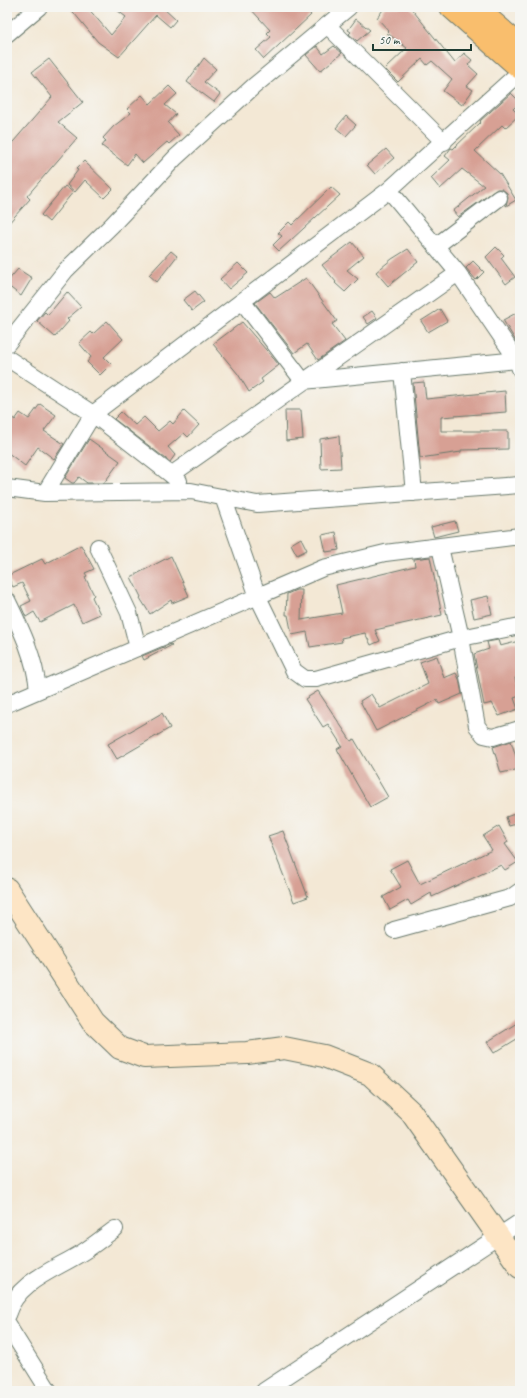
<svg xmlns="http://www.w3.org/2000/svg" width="527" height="1398" viewBox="0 0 527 1398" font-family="Caveat,sans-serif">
  <rect width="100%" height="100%" fill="#f6f6f2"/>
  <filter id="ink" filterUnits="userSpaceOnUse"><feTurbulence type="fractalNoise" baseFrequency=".025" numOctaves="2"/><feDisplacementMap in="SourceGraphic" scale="8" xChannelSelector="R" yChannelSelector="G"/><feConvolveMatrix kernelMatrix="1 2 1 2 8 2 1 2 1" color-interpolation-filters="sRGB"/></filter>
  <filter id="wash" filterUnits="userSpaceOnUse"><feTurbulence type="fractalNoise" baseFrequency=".012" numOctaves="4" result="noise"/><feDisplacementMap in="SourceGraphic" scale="16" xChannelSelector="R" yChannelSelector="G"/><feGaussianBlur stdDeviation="0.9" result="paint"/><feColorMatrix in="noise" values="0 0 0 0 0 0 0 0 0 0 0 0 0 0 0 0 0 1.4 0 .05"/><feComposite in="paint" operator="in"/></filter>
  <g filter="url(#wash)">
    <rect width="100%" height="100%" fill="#f3e8d5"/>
    <g id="blocks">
      <path fill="#d7a094" d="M 69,7 L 87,7 L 111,35 L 126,17 L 113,7 L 162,7 L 176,20 L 170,27 L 156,15 L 119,57 L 98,42 Z
        M 249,7 L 304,7 L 311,15 L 264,59 L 256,50 L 271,37 L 267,33 L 270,30 Z
        M 385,7 L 410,7 L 455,63 L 464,53 L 472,60 L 468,65 L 478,74 L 467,86 L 473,90 L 462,105 L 443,91 L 452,79 L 432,61 L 427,65 L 422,59 L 398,82 L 385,69 L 407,48 L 387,33 L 389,31 L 377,18 Z
        M 356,19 L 370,30 L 357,41 L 349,34 L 351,32 L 348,30 Z
        M 317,46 L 323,54 L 334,46 L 342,53 L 320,71 L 306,55 Z
        M 204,58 L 216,69 L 204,82 L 220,94 L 214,102 L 187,82 Z
        M 49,59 L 83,102 L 58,122 L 77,138 L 27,196 L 30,199 L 7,225 L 7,149 L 52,97 L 32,72 Z
        M 169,86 L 177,94 L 165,105 L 176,114 L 168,123 L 179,135 L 169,144 L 167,142 L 143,163 L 135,154 L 127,165 L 102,146 L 106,141 L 103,138 L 114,126 L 131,113 L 127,109 L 142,95 L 150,104 Z
        M 511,93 L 520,102 L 513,109 L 519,115 L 505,128 L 502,125 L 475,151 L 500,174 L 516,200 L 506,206 L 508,197 L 507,193 L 502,189 L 497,189 L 458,217 L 453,211 L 484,186 L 462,169 L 440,189 L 431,178 L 450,160 L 445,156 L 451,148 L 453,149 L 481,122 L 480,121 Z
        M 346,116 L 356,125 L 346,136 L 336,128 Z
        M 386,149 L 394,158 L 375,174 L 367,165 Z
        M 84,161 L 113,189 L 104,198 L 85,180 L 75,192 L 67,185 L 78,170 L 76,169 Z
        M 65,186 L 73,192 L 49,222 L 41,215 Z
        M 331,187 L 340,195 L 279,251 L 273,245 L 282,236 L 278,233 L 289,222 L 292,225 Z
        M 352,242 L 364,256 L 347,270 L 358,279 L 345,292 L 335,283 L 336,282 L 322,265 Z
        M 496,247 L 504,255 L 501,258 L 515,277 L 506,284 L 486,257 Z
        M 408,249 L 418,262 L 388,286 L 376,272 L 392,259 Z
        M 171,251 L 177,256 L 157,282 L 149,275 Z
        M 473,261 L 484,272 L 476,280 L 466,268 Z
        M 238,263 L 248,273 L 229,289 L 220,279 Z
        M 18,269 L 32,278 L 21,296 L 7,285 L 7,282 Z
        M 306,278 L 337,321 L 332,324 L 345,341 L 318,360 L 307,344 L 294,353 L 255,303 L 270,292 L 275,298 Z
        M 195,291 L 204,302 L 192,311 L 183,300 Z
        M 67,292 L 81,307 L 67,319 L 69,321 L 55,337 L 37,321 L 45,312 L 48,315 Z
        M 440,309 L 447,321 L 428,332 L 421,321 Z
        M 372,311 L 377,318 L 368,324 L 363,317 Z
        M 520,311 L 520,348 L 503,320 Z
        M 107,321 L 123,339 L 104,357 L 111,364 L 100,375 L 87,362 L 91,357 L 79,343 L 91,332 L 93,334 Z
        M 242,322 L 279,365 L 261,379 L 263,382 L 249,392 L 238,374 L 213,344 Z
        M 424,382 L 426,399 L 505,391 L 506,412 L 441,417 L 441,431 L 508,431 L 508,449 L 461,450 L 461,452 L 420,458 L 413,383 Z
        M 40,404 L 56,415 L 44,431 L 64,444 L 54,459 L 38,447 L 25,466 L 7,452 L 7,414 L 15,420 L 20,413 L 29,419 Z
        M 285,410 L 301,410 L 303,439 L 286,441 Z
        M 184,411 L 199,425 L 188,437 L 184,433 L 168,447 L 175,455 L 170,462 L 114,419 L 121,412 L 135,425 L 144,417 L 158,431 L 170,421 L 173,424 Z
        M 339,436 L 341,468 L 321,469 L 320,439 Z
        M 89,439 L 120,461 L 104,483 L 87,483 L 79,477 L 74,483 L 72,483 L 65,478 Z
        M 455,521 L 458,531 L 434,537 L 431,527 Z
        M 336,532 L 339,550 L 326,552 L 322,535 Z
        M 301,538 L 307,550 L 297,555 L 291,544 Z
        M 81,545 L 94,569 L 85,573 L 87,576 L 85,577 L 94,595 L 92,597 L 100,614 L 82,622 L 74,605 L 40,622 L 34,612 L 26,617 L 21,606 L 31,601 L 22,583 L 13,587 L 7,576 L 42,559 L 45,564 Z
        M 171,556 L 189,596 L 172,603 L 171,600 L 150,614 L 140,598 L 141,597 L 131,577 Z
        M 430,557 L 442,615 L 375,630 L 380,641 L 371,645 L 365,633 L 341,638 L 342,642 L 310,647 L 307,632 L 292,635 L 288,615 L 286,615 L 287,594 L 296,590 L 302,590 L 301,620 L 342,613 L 336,585 L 415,566 L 414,559 Z
        M 488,596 L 492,614 L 474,618 L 470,600 Z
        M 498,640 L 500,646 L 520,641 L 520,676 L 515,678 L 520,696 L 514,698 L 518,709 L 499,716 L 492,703 L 484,705 L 474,654 L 489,649 L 487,642 Z
        M 171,644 L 172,645 L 144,660 L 142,656 Z
        M 437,656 L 444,678 L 456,673 L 459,679 L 462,694 L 439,704 L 437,700 L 376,731 L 360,701 L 371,694 L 380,708 L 428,684 L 420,662 Z
        M 318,691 L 351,741 L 354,739 L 388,797 L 370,807 L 337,749 L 342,746 L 328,724 L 323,727 L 305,699 Z
        M 162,713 L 170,728 L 117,759 L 108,744 Z
        M 511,741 L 520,769 L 501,773 L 493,747 Z
        M 520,812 L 520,823 L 509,826 L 506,817 Z
        M 499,826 L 508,842 L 505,844 L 518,862 L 505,870 L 501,865 L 432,897 L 431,893 L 411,905 L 408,900 L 390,910 L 383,897 L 401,887 L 390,869 L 407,860 L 420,884 L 492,850 L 483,836 Z
        M 283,831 L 308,897 L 294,902 L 268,836 Z
        M 520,1021 L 520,1037 L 494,1053 L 487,1042 Z"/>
    </g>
  </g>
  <g filter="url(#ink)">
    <use href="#blocks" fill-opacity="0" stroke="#69796c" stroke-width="1"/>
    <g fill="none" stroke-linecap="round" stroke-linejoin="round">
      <g stroke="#69796c" stroke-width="18">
        <path id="street" d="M 327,25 L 444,142
          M 7,34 L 39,7
          M 389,190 L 458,273 L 517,360 L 520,369
          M 436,246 L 499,198
          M 242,301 L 303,381 L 517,360
          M 7,344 L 66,270 L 112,225 L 175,158 L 254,86 L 349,7
          M 7,358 L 93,414 L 179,481
          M 402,371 L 414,493
          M 171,475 L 458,273
          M 7,488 L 45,493 L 191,491 L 257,504 L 520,485
          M 45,493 L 93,414 L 389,190 L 520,72
          M 223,497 L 258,597 L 294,671 L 305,679 L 316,679 L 461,638 L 520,626
          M 98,547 L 129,613 L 138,648
          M 440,547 L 461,638 L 477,726 L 484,735 L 493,737 L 520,729
          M 7,600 C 21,629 35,657 38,690
          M 7,704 L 323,568 L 385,553 L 520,536
          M 394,930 L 510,898 L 520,891
          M 7,1315 C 17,1281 55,1270 83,1252 C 94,1245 105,1236 115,1229
          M 7,1324 L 49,1391
          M 264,1391 L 520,1222"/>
      </g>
      <g stroke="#69796c" stroke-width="24">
        <path id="secondary" d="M 7,889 L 93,1022 L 120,1048 L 144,1057 L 247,1053 L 284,1048 L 324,1056 L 370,1074 L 411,1112 L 520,1267"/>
      </g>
      <g stroke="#69796c" stroke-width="24">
        <path id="primary" d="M 451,7 L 520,68
          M 475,7 L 520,46"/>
      </g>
      <use href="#street" stroke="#fff" stroke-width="16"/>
      <use href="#secondary" stroke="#fde5c5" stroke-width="22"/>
      <use href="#primary" stroke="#f9be6d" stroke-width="22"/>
    </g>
  </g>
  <rect width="527" height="1398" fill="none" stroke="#f6f6f2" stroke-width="24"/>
  <path d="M373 44v6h98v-6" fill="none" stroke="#1f3d34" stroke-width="2"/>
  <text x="379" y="44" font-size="12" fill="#1f3d34" stroke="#f6f6f2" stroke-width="3" paint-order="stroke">50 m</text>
</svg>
